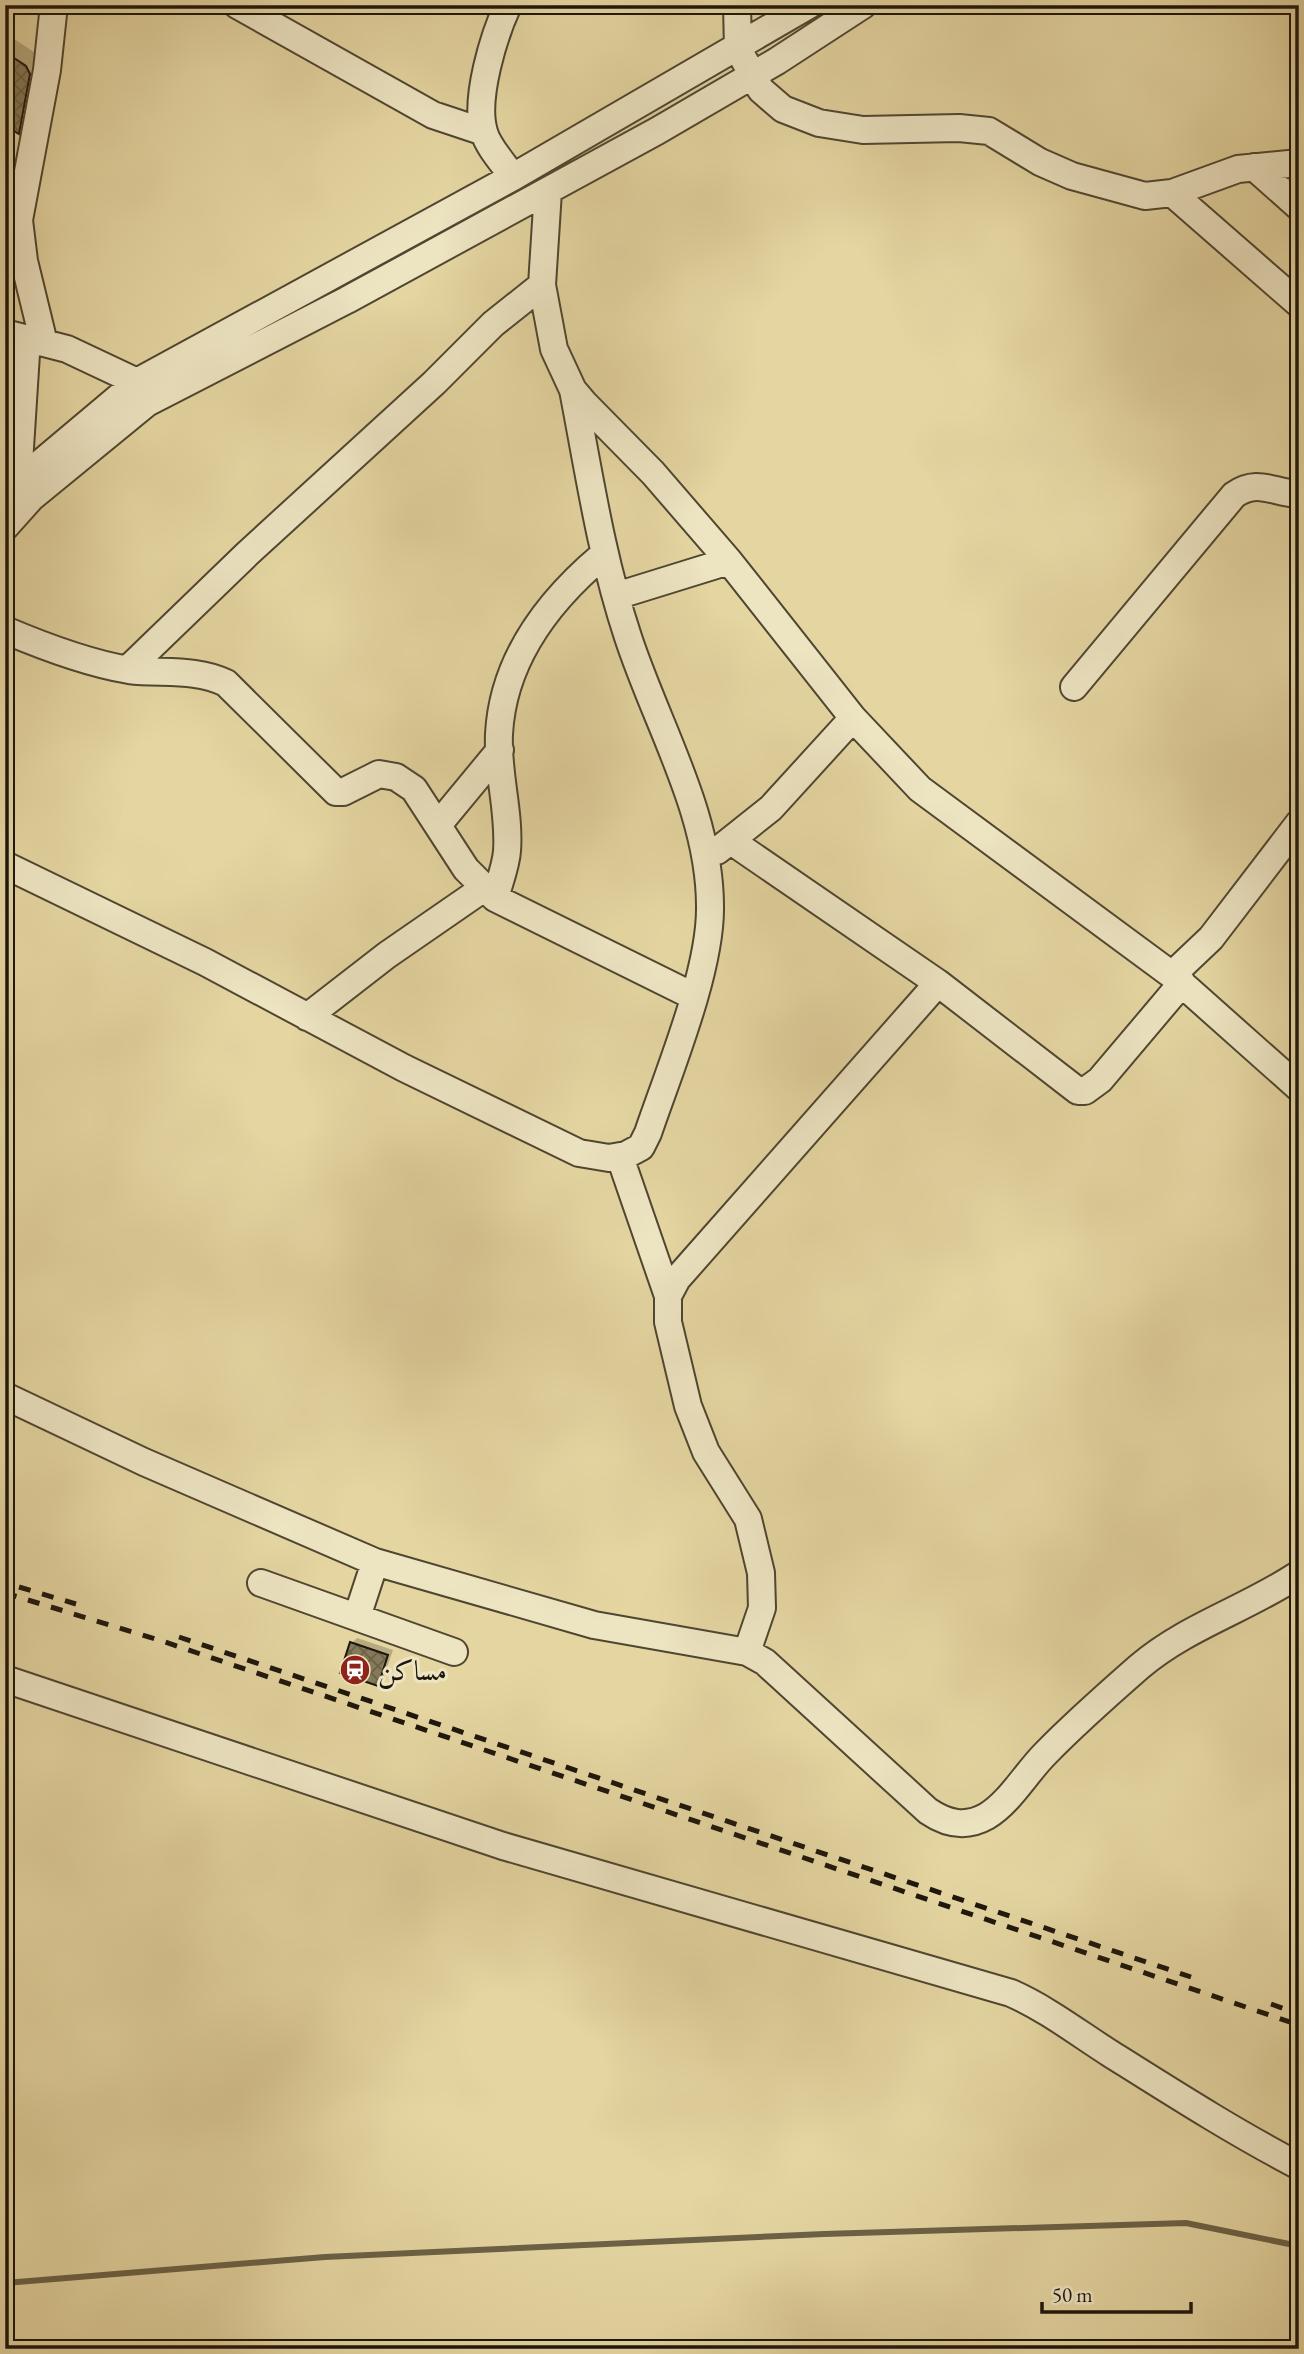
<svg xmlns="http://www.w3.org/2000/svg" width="1304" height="2354" viewBox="0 0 1304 2354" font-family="'EB Garamond',Amiri,serif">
  <defs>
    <pattern id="building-cross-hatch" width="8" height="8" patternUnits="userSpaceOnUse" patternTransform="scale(1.75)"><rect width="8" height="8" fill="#847959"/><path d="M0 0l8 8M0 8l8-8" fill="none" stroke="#6b6248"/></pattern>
  </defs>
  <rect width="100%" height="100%" fill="#e4d5a1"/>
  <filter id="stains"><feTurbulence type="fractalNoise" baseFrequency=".00286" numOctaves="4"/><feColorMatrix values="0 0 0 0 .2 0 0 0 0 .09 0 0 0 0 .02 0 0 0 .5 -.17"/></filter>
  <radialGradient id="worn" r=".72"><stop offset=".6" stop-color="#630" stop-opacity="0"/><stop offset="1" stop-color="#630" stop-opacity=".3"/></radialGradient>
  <path fill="#0003" d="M 5,33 L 37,54 L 30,120 L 19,131 L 5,123 Z
    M 357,1638 L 393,1650 L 383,1679 L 378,1684 L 352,1643 Z"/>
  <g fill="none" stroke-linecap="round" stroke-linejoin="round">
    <path stroke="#6c6247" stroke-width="6" d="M 5,2283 L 325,2257 L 824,2234 L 1186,2223 L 1299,2246"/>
  </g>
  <path fill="url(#building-cross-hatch)" stroke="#1d160c" stroke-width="2" d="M 5,52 L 26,66 L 30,74 L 19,134 L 5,125 Z
    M 350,1642 L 388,1655 L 378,1686 L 340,1673 Z"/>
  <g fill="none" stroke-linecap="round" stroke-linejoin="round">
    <g stroke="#4f4631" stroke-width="30">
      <path id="minor" d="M 237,5 L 433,115 L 484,132
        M 508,5 C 494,35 474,99 484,132 C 488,147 504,164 513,177
        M 737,5 L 738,49 L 761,90 L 783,109 L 819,123 L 863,130 L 959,128 L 989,131 L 1040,162 L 1072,176 L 1145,196 L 1172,193 L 1238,169 L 1299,163
        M 1254,167 L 1299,207
        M 548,191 L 542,285 L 554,349 L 573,390 L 584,403 L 653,473 L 729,561 L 853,718 L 920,789 L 1172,975 L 1299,1088
        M 1172,193 L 1299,304
        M 5,333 L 67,349 L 137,382
        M 44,343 L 24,261 L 19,220 L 47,70 L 54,5
        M 18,479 L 27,338
        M 5,493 L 137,382 L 513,177 L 809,5
        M 5,527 L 31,498 L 147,403 L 347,300 L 657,131 L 777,61 L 863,5
        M 616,596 L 729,561
        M 5,630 C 45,647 87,663 129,670 C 161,674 196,668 226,683 L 336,792 L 343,792 L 379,774 L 396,777 L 414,789 L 466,869 L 495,898 L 693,996
        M 128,669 L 247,554 L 434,383 L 493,324 L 542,285
        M 1074,687 L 1234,495 C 1258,478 1273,493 1299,494
        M 438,825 L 500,750
        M 731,841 L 938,983 L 1078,1091 L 1085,1091 L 1100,1080 L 1182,983
        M 717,851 L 771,808 L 853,718
        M 5,865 L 205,962 L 404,1068 L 579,1153 L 609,1158 L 626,1155 L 641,1147 L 648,1133 C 669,1071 710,973 710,909 C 711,814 657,726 628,637 C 601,556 589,473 573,390
        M 495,898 C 499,883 506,866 507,851 C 510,812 497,773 499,734 C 503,659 548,601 603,555
        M 1172,975 L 1211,938 L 1299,823
        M 307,1017 L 387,955 L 484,888
        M 620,1157 L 668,1296
        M 5,1396 L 144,1462 L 375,1562 L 594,1625 L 747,1652 L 765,1662 L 928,1811 C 947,1824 966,1828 987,1816 C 1010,1802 1026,1773 1045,1754 C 1074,1724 1107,1695 1139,1667 C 1187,1626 1247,1609 1299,1574
        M 261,1583 L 454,1652
        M 357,1617 L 375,1562
        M 747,1652 L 762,1608 L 761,1573 L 748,1519 L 706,1452 L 688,1406 L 668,1322 L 668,1296 L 677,1279 L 938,983
        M 5,1679 L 503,1846 L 1011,1993 C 1047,2009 1078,2033 1111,2054 C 1173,2093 1234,2132 1299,2166"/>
    </g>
    <use href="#minor" stroke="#ede4c2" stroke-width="26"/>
    <path stroke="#1d160c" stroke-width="5" stroke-dasharray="12 12" stroke-linecap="butt" d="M 19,1587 L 76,1604
      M 5,1593 L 159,1640 L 1299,2025
      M 179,1637 L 1191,1977
      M 1271,2004 L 1299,2014"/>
  </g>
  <defs>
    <g id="station-disc" transform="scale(1.575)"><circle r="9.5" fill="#8f2418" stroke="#ede4c2"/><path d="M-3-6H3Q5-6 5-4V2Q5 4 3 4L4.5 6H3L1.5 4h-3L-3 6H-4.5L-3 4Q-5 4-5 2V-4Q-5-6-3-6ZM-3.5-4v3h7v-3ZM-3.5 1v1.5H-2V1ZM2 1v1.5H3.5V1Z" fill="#fff"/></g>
  </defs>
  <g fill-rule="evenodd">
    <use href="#station-disc" x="355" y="1670"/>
  </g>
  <g text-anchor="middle" stroke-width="6" stroke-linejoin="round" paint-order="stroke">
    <g font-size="28" fill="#1d160c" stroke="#ede4c2" text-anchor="start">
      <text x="378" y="1680">مساكن</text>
    </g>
  </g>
  <rect width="1304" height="2354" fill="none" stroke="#e4d5a1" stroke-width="28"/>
  <rect x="7" y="7" width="1290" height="2340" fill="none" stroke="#1d160c" stroke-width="3.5"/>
  <rect x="14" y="14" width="1276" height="2326" fill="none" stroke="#1d160c" stroke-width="2"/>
  <path d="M1042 2302v10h149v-10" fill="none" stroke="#1d160c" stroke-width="3.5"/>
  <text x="1052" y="2302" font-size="21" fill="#1d160c" stroke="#ede4c2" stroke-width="5" paint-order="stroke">50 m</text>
  <rect width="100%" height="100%" filter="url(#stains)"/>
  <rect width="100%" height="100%" fill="url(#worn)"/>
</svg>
